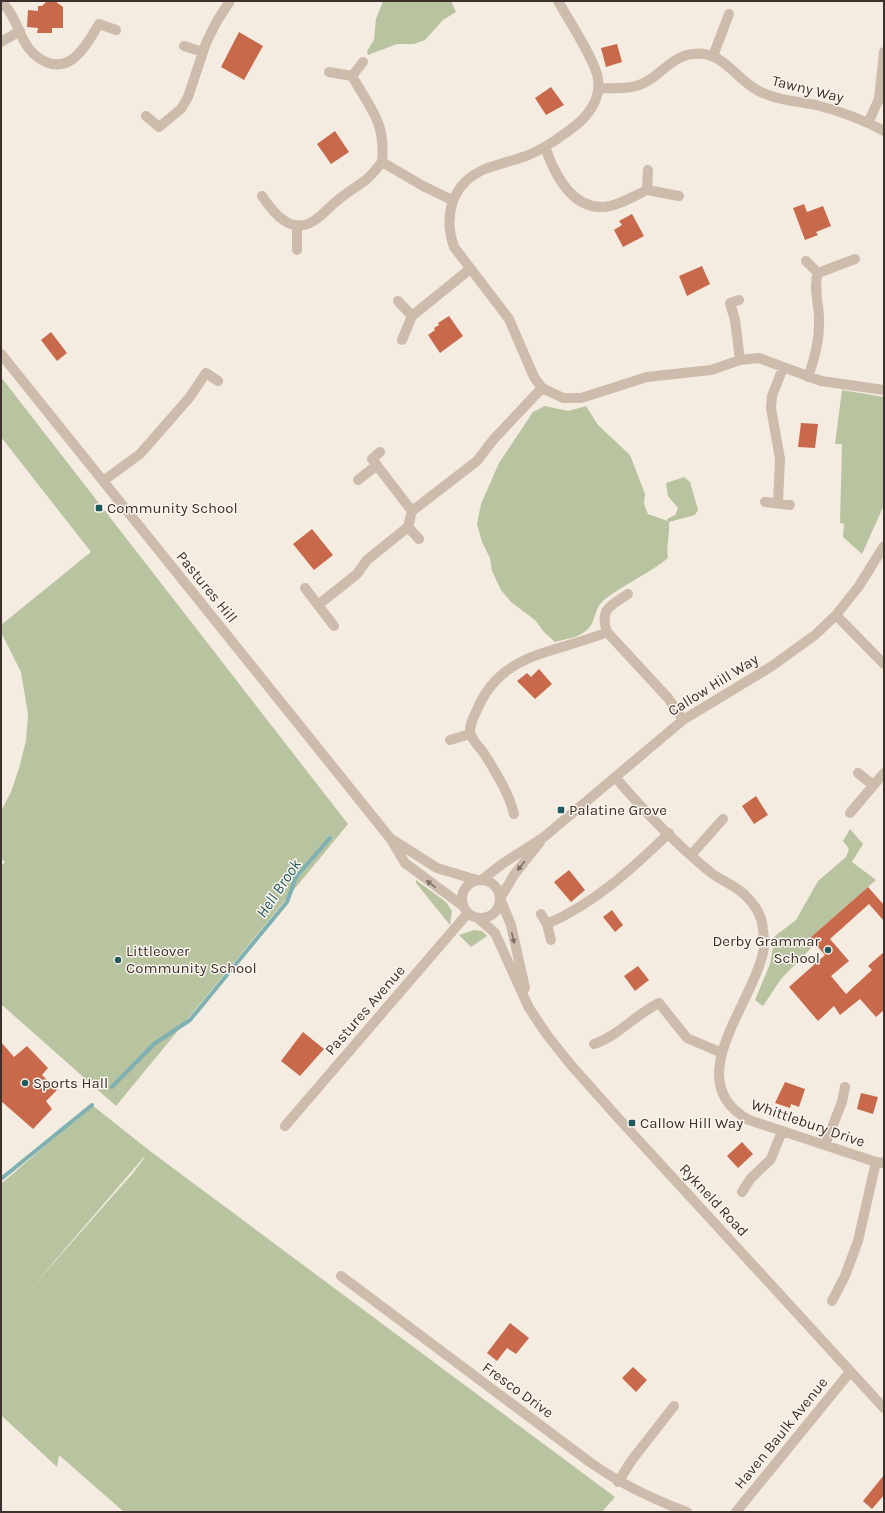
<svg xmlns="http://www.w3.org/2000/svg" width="885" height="1513" viewBox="0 0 885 1513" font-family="Karla,sans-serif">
  <rect width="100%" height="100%" fill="#f4ebe1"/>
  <path fill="#b8c4a0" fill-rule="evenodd" d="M 383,1 L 451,1 L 456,12 L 443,20 L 425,40 L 414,44 L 397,44 L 368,55 L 367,51 L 374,40 L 376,19 Z
    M 1,377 L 348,824 L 116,1106 L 1,1004 L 1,866 L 5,862 L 1,858 L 1,811 L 11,792 L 20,765 L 26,740 L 28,714 L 21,672 L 1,632 L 1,625 L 91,552 L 1,437 Z
    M 842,390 L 884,397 L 884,505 L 862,554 L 843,537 L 844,524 L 840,523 L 842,444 L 835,444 Z
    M 545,406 L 568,411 L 586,406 L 598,425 L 630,455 L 645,494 L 644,504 L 648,514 L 668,521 L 667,519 L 675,515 L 678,508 L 668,496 L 666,483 L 684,477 L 690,482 L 698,510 L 695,515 L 669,522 C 670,535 666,545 668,558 C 649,574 624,584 604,600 C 598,605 597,610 594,618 C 589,636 571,638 555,642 L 544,632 L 535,620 L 511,602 L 501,590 L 492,571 L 490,558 L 482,542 L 477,524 L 481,504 L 499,463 L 533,412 Z
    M 850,829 L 863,844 L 852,862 L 876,880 L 810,938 L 815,944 L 781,979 L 763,1006 L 755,1000 L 770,964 L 775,936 L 796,920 L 818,881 L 846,857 L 849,849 L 843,841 Z
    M 416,880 L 446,902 L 452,911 L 450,925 L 416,883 Z
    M 474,930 L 482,931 L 487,936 L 471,947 L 459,935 Z
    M 92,1105 L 150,1151 L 615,1497 L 602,1512 L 124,1512 L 59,1455 L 57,1467 L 1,1415 L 1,1184 ZM 145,1157 L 133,1173 L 27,1293 L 144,1157 Z"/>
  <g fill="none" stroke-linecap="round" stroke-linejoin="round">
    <path stroke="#7fb0b2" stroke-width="4" d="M 112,1087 L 154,1044 L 190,1020 L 287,902 L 296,877 L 330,838
      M 1,1179 L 92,1105"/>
  </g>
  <path fill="#c8694b" d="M 47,1 L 55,1 L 63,7 L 63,28 L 52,28 L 52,33 L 37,33 L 38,28 L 27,27 L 28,10 L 38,11 L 38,6 L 42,6 Z
    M 239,32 L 263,46 L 244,80 L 221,67 Z
    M 617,44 L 622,62 L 606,67 L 601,48 Z
    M 551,87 L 564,105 L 546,115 L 535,98 Z
    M 335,131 L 349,152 L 331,164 L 317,144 Z
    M 804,204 L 807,212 L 823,206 L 831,226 L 816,232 L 818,235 L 805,240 L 793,208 Z
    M 632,214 L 644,236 L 623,247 L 614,230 L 622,225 L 619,221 Z
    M 702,266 L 710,284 L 687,296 L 679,276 Z
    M 449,316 L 463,336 L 440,353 L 428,335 L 435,330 L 434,328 L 439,325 L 438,323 Z
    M 51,332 L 67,353 L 57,361 L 41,340 Z
    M 801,423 L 818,424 L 815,448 L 798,447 Z
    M 312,529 L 333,555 L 314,570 L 293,544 Z
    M 539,669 L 552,684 L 535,699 L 517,681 L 527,673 L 531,677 Z
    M 756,796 L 768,815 L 754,824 L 742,806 Z
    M 569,870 L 585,890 L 571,902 L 554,882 Z
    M 868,887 L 884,905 L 884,921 L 869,904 L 830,939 L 849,961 L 831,976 L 846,994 L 872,970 L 868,966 L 884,952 L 884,1010 L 876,1017 L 860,999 L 840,1015 L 834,1006 L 818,1021 L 789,987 L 825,955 L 810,938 Z
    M 612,910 L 623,925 L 615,932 L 603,917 Z
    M 638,966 L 649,980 L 635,991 L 624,976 Z
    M 303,1032 L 324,1049 L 300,1076 L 281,1061 Z
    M 1,1042 L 14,1057 L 27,1046 L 48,1068 L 42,1075 L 57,1090 L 46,1101 L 52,1109 L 33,1129 L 1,1101 Z
    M 785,1082 L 805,1089 L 799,1107 L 791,1104 L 790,1108 L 775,1103 Z
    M 861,1093 L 878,1097 L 873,1114 L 857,1109 Z
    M 742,1142 L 753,1154 L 738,1168 L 727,1156 Z
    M 510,1323 L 529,1338 L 516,1354 L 507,1348 L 497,1361 L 487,1353 Z
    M 633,1367 L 647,1380 L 636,1392 L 622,1378 Z
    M 884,1475 L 884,1495 L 872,1509 L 863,1501 Z"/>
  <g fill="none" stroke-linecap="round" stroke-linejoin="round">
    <path stroke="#cdbbac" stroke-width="10" d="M 1,1 C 13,13 17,27 24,41 C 34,59 54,72 73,59 C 84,50 92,36 99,24 L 116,30
      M 558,1 C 568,19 596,61 598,79 C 601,98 589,115 575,126 C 559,138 544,149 526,156 C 512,161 498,164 485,169 C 452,183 443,215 454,247 L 509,319 L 534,377 L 542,388 L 563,398 L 581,398 L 647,377 L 711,370 L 740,360 L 759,358 L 821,381 L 884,390
      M 1,42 L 20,31
      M 184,46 L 203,52
      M 713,56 L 729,14
      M 329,72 L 352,76 L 363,62
      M 352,76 C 370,108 386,122 382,162
      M 599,88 C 613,88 630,90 644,83 C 661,75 672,56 693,54 C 722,50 735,78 757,90 C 775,100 796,101 816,105 C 840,111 862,119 884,131
      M 146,116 L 159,127 L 181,109 L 188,97 L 206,43 L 217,21 L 230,1
      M 868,123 L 879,99 L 884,52
      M 545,147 C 554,173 571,209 604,207 C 618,206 634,196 647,190
      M 648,170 L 647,190 L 679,196
      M 262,196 C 274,214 292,236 315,220 C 324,214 330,206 338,200 C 346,193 355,188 363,182 C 371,177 376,169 382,162 L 423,186 L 452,200
      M 297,250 L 297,226
      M 806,261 L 818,273 C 813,287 819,304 819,319 C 820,340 815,358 808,377
      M 818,273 L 855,259
      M 739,300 L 730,303 L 735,320 L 740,360
      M 398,301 L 412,316 L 402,340
      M 412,316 L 470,269
      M 1,354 L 390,838 L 405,863 L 463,906
      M 380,452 L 372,459 L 412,511
      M 358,480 L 377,465
      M 103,481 L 140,454 L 189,398 L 206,373 L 218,381
      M 765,502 L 790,505
      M 778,502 L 780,459 L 771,408 L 772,396 L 783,368
      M 408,527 L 419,539
      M 305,588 L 334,626
      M 318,605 L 357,574 L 367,560 L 408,527 L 412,511 L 477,461 L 493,440 L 542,388
      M 836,615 L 884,664
      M 607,632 C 599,609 611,605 628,594
      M 450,740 L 470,734
      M 858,773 L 873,785
      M 615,777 C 644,811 675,843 710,872 C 721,881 737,886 747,897 C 755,905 762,917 763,929 C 764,937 765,945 763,953 C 752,1005 679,1082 749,1120 L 876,1162
      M 850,813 L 884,773
      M 514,814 C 509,793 496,773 485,755 C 481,748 474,743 471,735 C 468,728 473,719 476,712 C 500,651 555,654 607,632 L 668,698 L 683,720
      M 393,840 L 437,868 L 477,880
      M 691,855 L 723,819
      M 483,879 L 502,864 L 544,837 L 683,720 L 772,666 L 815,635 L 836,615 L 859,586 L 884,546
      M462 899a19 19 0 1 1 38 0a19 19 0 1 1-38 0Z
      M 501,897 L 514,875 L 540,842
      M 501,901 L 511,925 L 525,988
      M 541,914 L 547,924 L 551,940
      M 479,919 L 495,933 L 529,1008 L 547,1035 L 571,1065 L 619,1119 L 884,1408
      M 547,924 C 595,903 632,869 669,833
      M 594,1044 C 618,1036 635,1015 659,1003 L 687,1038 L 722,1053
      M 285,1126 L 468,913
      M 825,1145 L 842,1102 L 845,1087
      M 742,1192 L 751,1178 L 771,1159 L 782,1131
      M 341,1276 L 591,1463 C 621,1484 652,1499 687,1512
      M 832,1301 L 845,1276 L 858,1241 L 876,1162 L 884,1163
      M 618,1482 L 632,1460 L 674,1406
      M 736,1512 L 850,1372"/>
  </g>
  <defs><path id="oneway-solid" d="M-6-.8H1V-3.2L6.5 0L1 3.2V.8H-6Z"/></defs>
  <g fill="#7d6f65">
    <use href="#oneway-solid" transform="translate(521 866) rotate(128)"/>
    <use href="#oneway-solid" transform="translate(431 884) rotate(-143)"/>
    <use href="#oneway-solid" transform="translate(513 938) rotate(77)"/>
  </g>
  <g fill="#1f5a5e" stroke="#fbf5ee" stroke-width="1.5">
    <rect x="95" y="504" width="8" height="8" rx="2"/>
    <rect x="557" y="806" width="8" height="8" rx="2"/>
    <circle cx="828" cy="950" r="4"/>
    <circle cx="118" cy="960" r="4"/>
    <circle cx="25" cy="1083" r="4"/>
    <rect x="628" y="1119" width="8" height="8" rx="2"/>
  </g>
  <g text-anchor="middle" stroke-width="3" stroke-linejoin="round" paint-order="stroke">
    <g font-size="15" fill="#3b302b" stroke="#fbf5ee">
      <text transform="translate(808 89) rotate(14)" y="5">Tawny Way</text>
      <text transform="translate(207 587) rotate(51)" y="5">Pastures Hill</text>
      <text transform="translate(713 685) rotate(-32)" y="5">Callow Hill Way</text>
      <text transform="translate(365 1010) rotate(-49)" y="5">Pastures Avenue</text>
      <text transform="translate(808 1123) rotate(19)" y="5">Whittlebury Drive</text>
      <text transform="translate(714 1200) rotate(47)" y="5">Rykneld Road</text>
      <text transform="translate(518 1390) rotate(36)" y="5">Fresco Drive</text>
      <text transform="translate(781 1433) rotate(-51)" y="5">Haven Baulk Avenue</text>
    </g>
    <g font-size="15" fill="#3b302b" stroke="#fbf5ee" text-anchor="start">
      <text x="107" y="513">Community School</text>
      <text x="569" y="815">Palatine Grove</text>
      <text x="820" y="946" text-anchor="end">Derby Grammar<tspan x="820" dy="17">School</tspan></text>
      <text x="126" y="956">Littleover<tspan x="126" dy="17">Community School</tspan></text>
      <text x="33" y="1088">Sports Hall</text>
      <text x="640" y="1128">Callow Hill Way</text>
    </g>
    <g font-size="16" font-style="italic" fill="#1f5a5e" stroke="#fbf5ee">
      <text transform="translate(278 888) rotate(-56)" y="6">Hell Brook</text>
    </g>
  </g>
  <rect width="885" height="1513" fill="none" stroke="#3b302b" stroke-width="4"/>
</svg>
